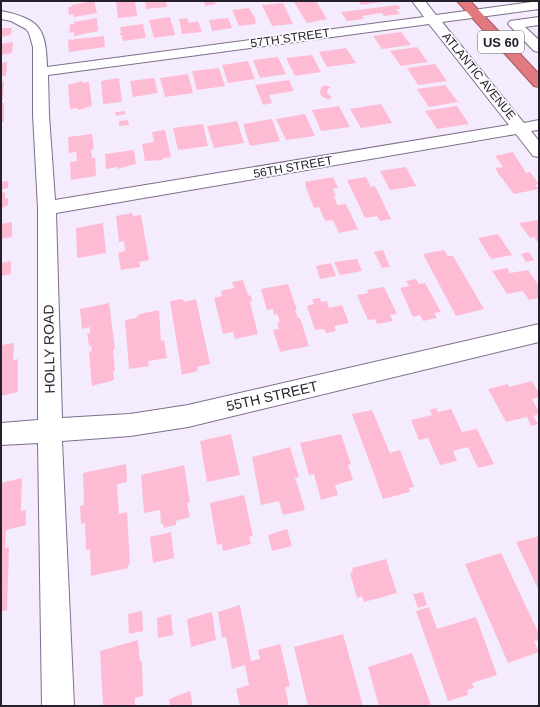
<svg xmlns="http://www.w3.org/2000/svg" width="540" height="707" viewBox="0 0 540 707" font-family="Arial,sans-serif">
  <rect width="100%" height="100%" fill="#f5ebff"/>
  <path fill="#febcd4" d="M 94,1 L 97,13 L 74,17 L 73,14 L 69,15 L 68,7 L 72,7 L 71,5 Z
    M 116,1 L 135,1 L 137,16 L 118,18 Z
    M 145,1 L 166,1 L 167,7 L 146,9 Z
    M 204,1 L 214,1 L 216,4 L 205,6 Z
    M 316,1 L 327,19 L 307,23 L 294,2 Z
    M 359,1 L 381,1 L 381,2 L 361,5 Z
    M 283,3 L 293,24 L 272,26 L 262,5 Z
    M 398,5 L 401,9 L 396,9 L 400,14 L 384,16 L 382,13 L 362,16 L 364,19 L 347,21 L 341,12 Z
    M 249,8 L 256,20 L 255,21 L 256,24 L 239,26 L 232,10 Z
    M 170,17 L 175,35 L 154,38 L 149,20 Z
    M 97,18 L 98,31 L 74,36 L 74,32 L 69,33 L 70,24 L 74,24 L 74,22 Z
    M 187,18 L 189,23 L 198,21 L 202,32 L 182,34 L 179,19 Z
    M 228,18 L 232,28 L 212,31 L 209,20 Z
    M 143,24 L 146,38 L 123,41 L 122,35 L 120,35 L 119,33 L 121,33 L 120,27 Z
    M 1,28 L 12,28 L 11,35 L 1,37 Z
    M 401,32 L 411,45 L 382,49 L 373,36 Z
    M 104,36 L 105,47 L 69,52 L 68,40 Z
    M 13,42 L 12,53 L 1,55 L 1,44 Z
    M 417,47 L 428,62 L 401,66 L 390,51 Z
    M 346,48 L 356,63 L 327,67 L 319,52 Z
    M 312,55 L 321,72 L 295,76 L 286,58 Z
    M 278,57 L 286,74 L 260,78 L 253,60 Z
    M 248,61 L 255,79 L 228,83 L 222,65 Z
    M 7,62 L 6,76 L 1,76 L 1,63 Z
    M 435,64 L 447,81 L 418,85 L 407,68 Z
    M 219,68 L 225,86 L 197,90 L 192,71 Z
    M 188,74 L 193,93 L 165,97 L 160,78 Z
    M 119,78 L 122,102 L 103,104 L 101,81 Z
    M 154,78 L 158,93 L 133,97 L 130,81 Z
    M 289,80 L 294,91 L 269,95 L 272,103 L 263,105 L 255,85 Z
    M 4,81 L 3,100 L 1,100 L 1,82 Z
    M 82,81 L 82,83 L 89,82 L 92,106 L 78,110 L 78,108 L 70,109 L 68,85 Z
    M 325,85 L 331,87 L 328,89 L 327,93 L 332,97 L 329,100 L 321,96 L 320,93 L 321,87 Z
    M 445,85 L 458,102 L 429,107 L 417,89 Z
    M 1,103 L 4,103 L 4,122 L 1,122 Z
    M 381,104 L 392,123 L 361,128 L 350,109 Z
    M 339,106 L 350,127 L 321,131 L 312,110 Z
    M 457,106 L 469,124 L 437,129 L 425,111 Z
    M 125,111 L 125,114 L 116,116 L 115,112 Z
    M 305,114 L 315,136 L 286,140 L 276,119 Z
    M 272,119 L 280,141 L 250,146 L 243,124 Z
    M 128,120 L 129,125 L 119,126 L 119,121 Z
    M 237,121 L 244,143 L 214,148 L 207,126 Z
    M 203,124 L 208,146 L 178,150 L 173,128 Z
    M 165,130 L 171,157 L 163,158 L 162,160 L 145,161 L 142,144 L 154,142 L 152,132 Z
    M 92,134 L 94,149 L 91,150 L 92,158 L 95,158 L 96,176 L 71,180 L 70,162 L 77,161 L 76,152 L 69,153 L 68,137 Z
    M 134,150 L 136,164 L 117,169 L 117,167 L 106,169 L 105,154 Z
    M 513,152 L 526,173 L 530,172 L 539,184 L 535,185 L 539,189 L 514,194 L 497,172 L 498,172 L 495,168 L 503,167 L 495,156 Z
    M 406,167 L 416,186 L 390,190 L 380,171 Z
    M 333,177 L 338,188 L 333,189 L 336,196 L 333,197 L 336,200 L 337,205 L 346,204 L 358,229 L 339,233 L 333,220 L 325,221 L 319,207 L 314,208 L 305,185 L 306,185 L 305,182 Z
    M 366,177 L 371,187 L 375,186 L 391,219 L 380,221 L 377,216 L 365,218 L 347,180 Z
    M 8,181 L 8,188 L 1,190 L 1,182 Z
    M 5,192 L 5,199 L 8,198 L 8,205 L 1,209 L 1,193 Z
    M 132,213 L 133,216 L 141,215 L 149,260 L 139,262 L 140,267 L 121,270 L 118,253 L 125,251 L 124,241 L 119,242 L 116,216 Z
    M 539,220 L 539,244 L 534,237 L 530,238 L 519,223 Z
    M 12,222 L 12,237 L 1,239 L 1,224 Z
    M 103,223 L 106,253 L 77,258 L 76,228 Z
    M 498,234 L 512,255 L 491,259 L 478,238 Z
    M 383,250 L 390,267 L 382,268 L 374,252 Z
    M 444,250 L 448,256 L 453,256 L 484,309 L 456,316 L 423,254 Z
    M 529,252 L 534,260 L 526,262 L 521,254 Z
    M 357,259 L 362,271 L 340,275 L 334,262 Z
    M 11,261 L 11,274 L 1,276 L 1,263 Z
    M 331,263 L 336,276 L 320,279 L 316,266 Z
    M 507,268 L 510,273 L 528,270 L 539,286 L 539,298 L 529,300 L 523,291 L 507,294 L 492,271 Z
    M 416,279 L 419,284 L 425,283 L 441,312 L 434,313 L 437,318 L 423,321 L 420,315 L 413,317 L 400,288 L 409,286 L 406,281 Z
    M 243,280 L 248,295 L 251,296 L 252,301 L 250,302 L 258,334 L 235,339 L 233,332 L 223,334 L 214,298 L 222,296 L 221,291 L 234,288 L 232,282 Z
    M 288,284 L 297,310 L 295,310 L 298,318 L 300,318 L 309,346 L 280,352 L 273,330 L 279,329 L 277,323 L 280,322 L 277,314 L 274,315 L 273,309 L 267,310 L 261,289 Z
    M 384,287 L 397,314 L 390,315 L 393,321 L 377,324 L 375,319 L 368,320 L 357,295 L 368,293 L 367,290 Z
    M 320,298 L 321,302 L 327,301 L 329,308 L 342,305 L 349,323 L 334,326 L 336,331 L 326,333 L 324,329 L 315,330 L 307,306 L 314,304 L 312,299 Z
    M 183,299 L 184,302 L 196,299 L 210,364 L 197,367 L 198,371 L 182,375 L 170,301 Z
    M 109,303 L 115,349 L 113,349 L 115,371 L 113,371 L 114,380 L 92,386 L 89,352 L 92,351 L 91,345 L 89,346 L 87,333 L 90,333 L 90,327 L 82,329 L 80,309 Z
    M 159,310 L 161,341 L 164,340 L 167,358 L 148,361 L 149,366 L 129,369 L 125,320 L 136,318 L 140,314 Z
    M 14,343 L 13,360 L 18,359 L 18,392 L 1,396 L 1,345 Z
    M 532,381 L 539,393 L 539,397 L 532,399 L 539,412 L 539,414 L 533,416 L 538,424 L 531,426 L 527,417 L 506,422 L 488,389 L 508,384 L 509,387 Z
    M 436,408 L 438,412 L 451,409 L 462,432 L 477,429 L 494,464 L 478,468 L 468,447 L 453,451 L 457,461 L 440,465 L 428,438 L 419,440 L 411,420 L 432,415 L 430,410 Z
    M 372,410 L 390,453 L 400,450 L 414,487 L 409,488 L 410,492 L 383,499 L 352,414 Z
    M 231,434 L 240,475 L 207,482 L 200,441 Z
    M 341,434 L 351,464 L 348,465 L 353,480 L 335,485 L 338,495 L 321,500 L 314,474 L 309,475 L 300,443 Z
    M 290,447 L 299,477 L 294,478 L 296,480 L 305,510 L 283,515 L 279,501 L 261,505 L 252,457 Z
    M 126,464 L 127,482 L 117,484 L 119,514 L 127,512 L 130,564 L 128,565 L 128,568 L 91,576 L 90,549 L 86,550 L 85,523 L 81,524 L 80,506 L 84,505 L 83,473 Z
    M 184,465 L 190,502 L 187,503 L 190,517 L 176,521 L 176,525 L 164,528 L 163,524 L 161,524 L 160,510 L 144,513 L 141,475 Z
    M 22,478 L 21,511 L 26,510 L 26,525 L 6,530 L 5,548 L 9,547 L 7,610 L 1,612 L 1,483 Z
    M 244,495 L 253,536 L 249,537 L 251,544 L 223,551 L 222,544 L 217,545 L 210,503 Z
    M 287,529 L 292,546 L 272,551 L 268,535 Z
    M 171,532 L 174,558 L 153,563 L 150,537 Z
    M 539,536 L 539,591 L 516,542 Z
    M 501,553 L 539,634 L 539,640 L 534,641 L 539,652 L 508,663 L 465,564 Z
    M 386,559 L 397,593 L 364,602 L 362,596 L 357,598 L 350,573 L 353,572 L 352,568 Z
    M 423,592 L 427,605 L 418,608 L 413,594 Z
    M 240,605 L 251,661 L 260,659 L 258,650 L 280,644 L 290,686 L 285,687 L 289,706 L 240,706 L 236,689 L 249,685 L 245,665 L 232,669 L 226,637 L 222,638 L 218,612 Z
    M 429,607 L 437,629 L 476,617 L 497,675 L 472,683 L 474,688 L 467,690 L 468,695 L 448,701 L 416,611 Z
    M 142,611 L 143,631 L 129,634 L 128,614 Z
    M 212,612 L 216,640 L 191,647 L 187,619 Z
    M 171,614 L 173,635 L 158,638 L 157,618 Z
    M 343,634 L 363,706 L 308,706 L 294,647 Z
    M 138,640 L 140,661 L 142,661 L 143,696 L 135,698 L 135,706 L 103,706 L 100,651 Z
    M 412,653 L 431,705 L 379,706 L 368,667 Z
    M 190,691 L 193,706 L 170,706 L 169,699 Z"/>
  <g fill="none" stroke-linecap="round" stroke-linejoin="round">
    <g stroke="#7d6f8c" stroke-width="2">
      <path id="minor" d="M 412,1 L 425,1 L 436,15 L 539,1 L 539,9 L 442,22 L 524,123 L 539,120 L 539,130 L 531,131 L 539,141 L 539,157 L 533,156 L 516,134 L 56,213 L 62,418 L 130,414 L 188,405 L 539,324 L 539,342 L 188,427 L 130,436 L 62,441 L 74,706 L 42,706 L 38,443 L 1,445 L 1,423 L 38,420 L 38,208 L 33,115 L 33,47 L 29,33 L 26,29 L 11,21 L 1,19 L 1,11 C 40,19 46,28 47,67 L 424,17 ZM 429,24 L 509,125 L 55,200 L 49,115 L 48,75 Z
        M 539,17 L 539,25 L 525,27 L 539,40 L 539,52 L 534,51 L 508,24 L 510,21 Z"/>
    </g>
    <g stroke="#9f5a61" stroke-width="2">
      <path id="highway" d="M 457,1 L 470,1 L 539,74 L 539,87 L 534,86 Z"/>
    </g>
    <use href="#minor" fill="#fff" fill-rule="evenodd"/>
    <use href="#highway" fill="#e07a7e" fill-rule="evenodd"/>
  </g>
  <g text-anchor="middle" stroke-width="3.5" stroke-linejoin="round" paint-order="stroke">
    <g font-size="12" fill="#26202c" stroke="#fdfdfd">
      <text transform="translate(290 38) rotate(-8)" y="4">57TH STREET</text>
      <text transform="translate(479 76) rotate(51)" y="4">ATLANTIC AVENUE</text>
      <text transform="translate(293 167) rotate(-10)" y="4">56TH STREET</text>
    </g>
    <rect fill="#fdfdfd" stroke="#66626b" stroke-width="1" x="478" y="31" width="46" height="22" rx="3"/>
    <g font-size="13" font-weight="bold" fill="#26202c">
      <text x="501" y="47">US 60</text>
    </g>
    <g font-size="14" fill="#26202c" stroke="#fdfdfd">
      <text transform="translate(49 349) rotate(-91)" y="5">HOLLY ROAD</text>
      <text transform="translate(272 396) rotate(-13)" y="5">55TH STREET</text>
    </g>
  </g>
  <rect width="540" height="707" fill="none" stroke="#26202c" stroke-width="4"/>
</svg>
